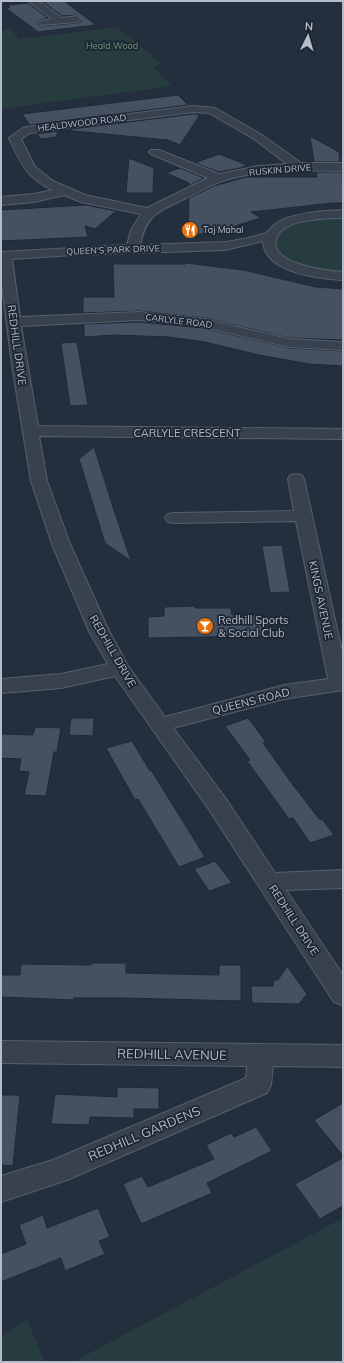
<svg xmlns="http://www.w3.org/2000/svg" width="344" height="1363" viewBox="0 0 344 1363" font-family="Mulish,sans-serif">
  <rect width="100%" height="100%" fill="#242f3e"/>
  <path fill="#263c3f" d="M 117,27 L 161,63 L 154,67 L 172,86 L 1,109 L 1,30 L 11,29 L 19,39 Z
    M 343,217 L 343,273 C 327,272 274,265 276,242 C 277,231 288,226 297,222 C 312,217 328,218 343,217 Z
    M 343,1218 L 343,1362 L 73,1362 Z
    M 27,1320 L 45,1362 L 1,1362 L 1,1337 Z"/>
  <path fill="#455162" stroke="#1f2835" d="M 42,1 L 64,1 L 96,25 L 38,32 L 6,8 L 10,7 L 8,5 L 28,3 L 48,18 L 41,20 L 38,22 L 38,24 L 41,26 L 77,23 L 83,20 L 77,15 L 62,16 Z
    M 178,95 L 188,105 L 30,125 L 22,114 Z
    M 193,114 L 197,114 L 199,116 L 180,145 L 168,140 L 63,130 Z
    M 58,131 L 56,137 L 41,139 L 37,134 Z
    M 310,136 L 339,152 L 340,162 L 314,162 Z
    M 219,154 L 247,165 L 240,168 L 219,172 L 195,163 Z
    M 129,158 L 154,168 L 153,193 L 126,193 Z
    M 180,168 L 204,178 L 189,186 L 189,183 L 166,173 Z
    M 316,172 L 342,172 L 343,203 L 333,203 L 251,212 L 261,218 L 235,226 L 245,232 L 213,232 L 213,234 L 188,234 L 189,198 L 214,186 L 246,177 L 317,177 Z
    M 86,205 L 116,211 L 95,229 L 85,226 L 88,237 L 1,241 L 1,210 Z
    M 186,263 L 243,270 L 316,287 L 343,289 L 343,340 L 289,338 L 204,318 L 139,311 L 83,313 L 83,297 L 114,297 L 113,264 L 186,264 Z
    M 139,322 L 204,328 L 289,348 L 343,351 L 343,366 L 309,364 L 259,355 L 205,342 L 168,337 L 115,335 L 84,337 L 84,324 Z
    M 77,342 L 88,405 L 70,406 L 61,343 Z
    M 94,447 L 113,507 L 131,561 L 105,543 L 79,459 Z
    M 282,545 L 290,592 L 270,593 L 262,546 Z
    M 195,606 L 195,608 L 231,608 L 232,615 L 260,615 L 263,636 L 148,638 L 148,617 L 164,616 L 164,607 Z
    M 71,718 L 94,718 L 93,736 L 69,735 Z
    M 248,718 L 266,742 L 263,743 L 293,785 L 320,820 L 322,819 L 334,835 L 310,843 L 293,818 L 289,819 L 247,761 L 250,760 L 225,726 Z
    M 35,727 L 61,728 L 57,752 L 54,752 L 46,796 L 24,795 L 29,772 L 19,771 L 21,759 L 1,758 L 1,734 L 33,735 Z
    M 132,741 L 150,771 L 151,770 L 205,857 L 179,867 L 138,799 L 135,800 L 106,748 Z
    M 215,861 L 232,883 L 209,891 L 194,869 Z
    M 91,963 L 126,963 L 126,973 L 219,975 L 219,965 L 241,965 L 241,1001 L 125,998 L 74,998 L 74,1000 L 1,997 L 1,975 L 20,975 L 21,964 L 91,965 Z
    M 287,966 L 307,994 L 299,1004 L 252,1003 L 251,986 L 273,986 L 274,980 L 278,980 Z
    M 117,1087 L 159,1088 L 159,1109 L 134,1109 L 134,1118 L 90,1117 L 89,1125 L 51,1124 L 55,1094 L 117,1097 Z
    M 1,1095 L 20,1095 L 13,1166 L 1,1165 Z
    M 343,1103 L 343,1156 L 314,1120 Z
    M 256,1127 L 272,1151 L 207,1183 L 212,1193 L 141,1224 L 123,1184 L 142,1176 L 148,1187 L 214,1159 L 206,1145 L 231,1133 L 234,1137 Z
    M 343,1158 L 343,1206 L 320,1219 L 295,1184 Z
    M 98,1208 L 110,1237 L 99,1241 L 105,1254 L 65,1271 L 61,1258 L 1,1282 L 1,1254 L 26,1244 L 19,1225 L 43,1215 L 47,1228 Z"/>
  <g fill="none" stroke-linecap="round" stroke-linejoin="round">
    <g stroke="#565f6c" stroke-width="2">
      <path id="minor" d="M 28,1 L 39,1 L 62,18 L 77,16 L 82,19 L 77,22 L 41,25 L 39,23 L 41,21 L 52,19 Z
        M 193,106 L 215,108 L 262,135 L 301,163 L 343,163 L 343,171 C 304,170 259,169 222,181 C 210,185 198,193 186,198 C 159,212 147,212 140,245 L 225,242 C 233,241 261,236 267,232 C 275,225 276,222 287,218 C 305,212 324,211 343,210 L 343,218 C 326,218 284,219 277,237 C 265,264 328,271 343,272 L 343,280 C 320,279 264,273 263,241 L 225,250 L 72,255 L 12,259 L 20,317 L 139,312 L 204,319 L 289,339 L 343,342 L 343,350 L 289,347 L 204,327 L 139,320 L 21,326 L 38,426 L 343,429 L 343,439 L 39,436 L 47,481 L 70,544 L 109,631 L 128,666 L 165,717 L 284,685 L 328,679 L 296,521 L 174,523 L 168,522 L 165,518 L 168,514 L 174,513 L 294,511 L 288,479 L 290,475 L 296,474 L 302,475 L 304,479 L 343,656 L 343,690 L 284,699 L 173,728 L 226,799 L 275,873 L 343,870 L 343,888 L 286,890 L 343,975 L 343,1005 L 334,1002 L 210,811 L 115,676 L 61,688 L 1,693 L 1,679 L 61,674 L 108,664 L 89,631 L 52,544 L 31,481 L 12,365 L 1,278 L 1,252 L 127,245 L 131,230 L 141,214 L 81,202 L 64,195 L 34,202 L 1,205 L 1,197 L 34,194 L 53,190 C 26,178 21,163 9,138 L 23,128 L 27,127 ZM 193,112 L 209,113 L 254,139 L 287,164 L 258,166 L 219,174 L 159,150 L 151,150 L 149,152 L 151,154 L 208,178 L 147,208 L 85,195 L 53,181 L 35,167 L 21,139 L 30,133 Z
        M 1,1041 L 343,1045 L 343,1067 L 273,1066 L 271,1085 L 267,1093 L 67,1180 L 1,1202 L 1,1176 L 53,1160 L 246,1078 L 247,1066 L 1,1063 Z"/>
    </g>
    <use href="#minor" fill="#38414e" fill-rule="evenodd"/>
  </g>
  <defs>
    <g id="restaurant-disc" transform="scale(0.9)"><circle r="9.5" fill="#e8710a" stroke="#1d2633"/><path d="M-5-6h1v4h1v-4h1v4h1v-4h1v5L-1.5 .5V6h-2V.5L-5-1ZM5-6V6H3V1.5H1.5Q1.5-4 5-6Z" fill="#fff"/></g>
    <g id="bar-disc" transform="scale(0.9)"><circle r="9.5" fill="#e8710a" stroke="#1d2633"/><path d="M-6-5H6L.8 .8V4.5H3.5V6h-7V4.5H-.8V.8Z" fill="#fff"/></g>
  </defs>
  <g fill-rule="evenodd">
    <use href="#restaurant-disc" x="190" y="230"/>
    <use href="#bar-disc" x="205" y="626"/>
  </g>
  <g text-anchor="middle" stroke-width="3.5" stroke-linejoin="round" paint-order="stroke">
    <g font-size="9" fill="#6b9a76" stroke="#1d2633">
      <text x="112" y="49">Heald Wood</text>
    </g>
    <g font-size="9" fill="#b4bcc9" stroke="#1d2633">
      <text transform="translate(82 123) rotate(-7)" y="3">HEALDWOOD ROAD</text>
      <text transform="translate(280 170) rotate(-5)" y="3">RUSKIN DRIVE</text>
      <text transform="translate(113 250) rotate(-2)" y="3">QUEEN'S PARK DRIVE</text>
      <text transform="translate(179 321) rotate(7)" y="3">CARLYLE ROAD</text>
    </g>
    <g font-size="9" fill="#b4bcc9" stroke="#1d2633" text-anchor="start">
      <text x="203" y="233">Taj Mahal</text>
    </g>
    <g font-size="11" fill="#b4bcc9" stroke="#1d2633">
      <text transform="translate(17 345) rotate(82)" y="4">REDHILL DRIVE</text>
      <text x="187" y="437">CARLYLE CRESCENT</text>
      <text transform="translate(321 600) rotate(78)" y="4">KINGS AVENUE</text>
      <text transform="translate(113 651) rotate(60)" y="4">REDHILL DRIVE</text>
      <text transform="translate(251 701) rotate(-14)" y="4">QUEENS ROAD</text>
      <text transform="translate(294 920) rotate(57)" y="4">REDHILL DRIVE</text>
    </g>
    <g font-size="11" fill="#b4bcc9" stroke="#1d2633" text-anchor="start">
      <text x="218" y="624">Redhill Sports<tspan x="218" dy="13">&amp; Social Club</tspan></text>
    </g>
    <g font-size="13" fill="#b4bcc9" stroke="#1d2633">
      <text transform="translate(172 1054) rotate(1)" y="5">REDHILL AVENUE</text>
      <text transform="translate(144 1133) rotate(-23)" y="5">REDHILL GARDENS</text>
    </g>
  </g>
  <rect width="344" height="1363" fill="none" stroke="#b4bcc9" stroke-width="4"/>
  <g transform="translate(308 36) rotate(5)" stroke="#1d2633" stroke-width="3" paint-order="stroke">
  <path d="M0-3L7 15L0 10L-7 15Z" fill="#b4bcc9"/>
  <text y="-6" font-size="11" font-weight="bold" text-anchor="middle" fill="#b4bcc9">N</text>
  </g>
</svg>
